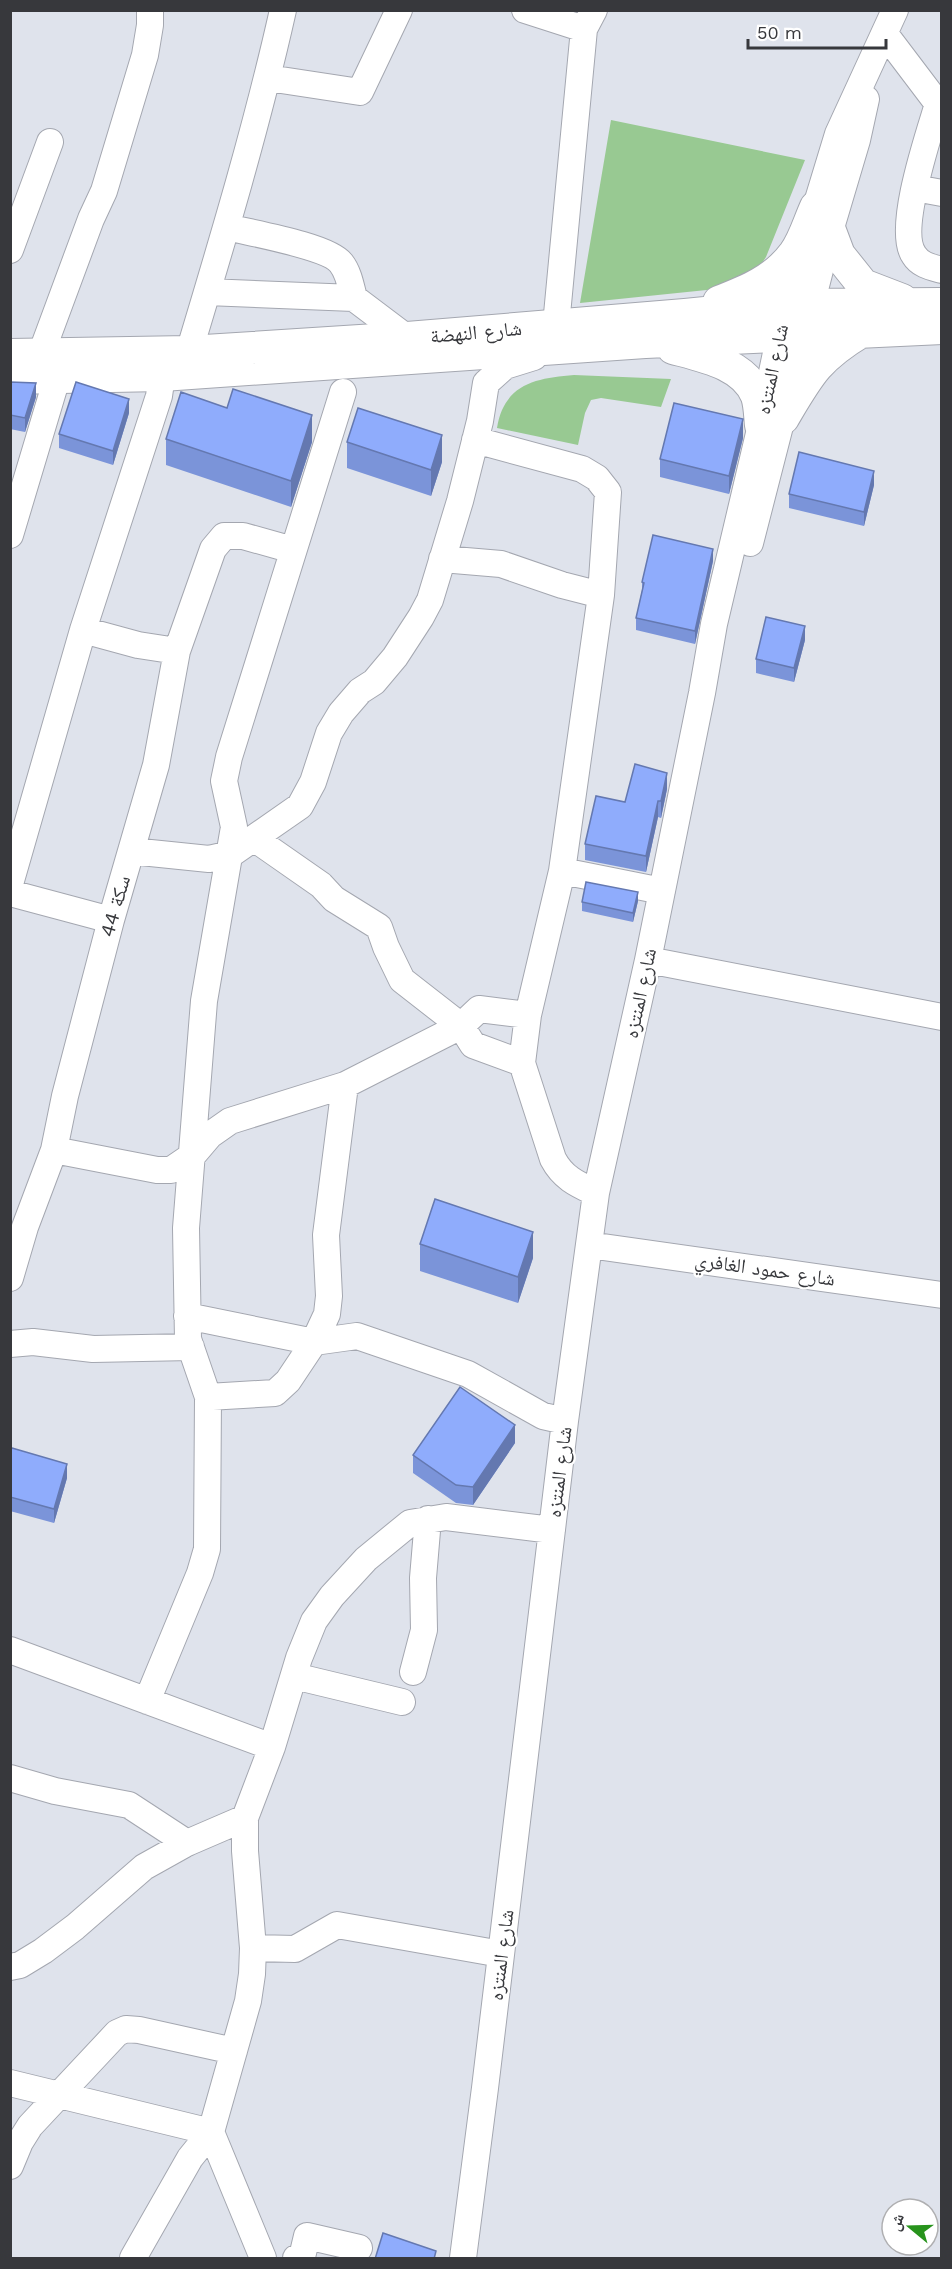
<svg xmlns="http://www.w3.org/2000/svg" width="952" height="2269" viewBox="0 0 952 2269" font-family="'Work Sans','Noto Naskh Arabic',sans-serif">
  <rect width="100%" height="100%" fill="#dfe3ec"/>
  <path fill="#98c992" d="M 611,120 L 805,160 L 766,257 L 758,269 L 726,288 L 580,303 Z
    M 574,375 L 671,379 L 661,407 L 601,398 L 591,400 L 585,413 L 578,445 L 497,428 C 504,384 536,378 574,375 Z"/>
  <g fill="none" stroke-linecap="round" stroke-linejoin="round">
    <g stroke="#a4a7b0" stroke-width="28">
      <path id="minor" d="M 525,10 L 584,29
        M 885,34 L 938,104 L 942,105
        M 268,78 L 360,92 L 399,10
        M 938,104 C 929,134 896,230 914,255 C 920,265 931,267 942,270
        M 915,188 L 942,193
        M 227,227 C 250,233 328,246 341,263 C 349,273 351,287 354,298
        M 10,250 L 50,142
        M 207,292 L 354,298 L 407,338
        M 556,325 L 584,29 L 594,10
        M 189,352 C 223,239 257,126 283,10
        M 41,354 L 91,219 L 104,191 L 145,55 L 150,25 L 150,10
        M 475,440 L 582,469 L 597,478 L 608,492 L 601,595 L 562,871 L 528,1015 L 522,1063 L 553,1159 C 563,1178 577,1184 596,1193
        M 10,535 L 57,378
        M 750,543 L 830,231 L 857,140 L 866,99
        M 442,559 L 501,564 L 562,585 L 601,595
        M 83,630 L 138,645 L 177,651
        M 255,839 L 321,885 L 334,899 L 379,927 L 386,947 L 402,980 L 461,1026 L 473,1045 L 522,1063
        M 131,851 L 209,859 L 231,854 L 300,806 L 313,782 L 329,733 L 341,713 L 360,691 L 374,682 L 395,657 L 421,617 L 430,600 L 460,501 L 480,421 L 486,383 L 505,366 L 534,357
        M 562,871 L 662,891
        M 10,884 L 83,630 L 159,396 L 162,375
        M 10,893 L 111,920
        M 648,960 L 942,1017
        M 54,1150 L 157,1170 L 171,1170 L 193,1155 L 210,1135 L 230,1121 L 345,1085 L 461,1026 L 479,1009 L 528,1015
        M 589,1245 L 942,1295
        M 10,1278 L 25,1227 L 54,1150 L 65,1096 L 111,920 L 156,765 L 177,651 L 213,549 L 224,536 L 243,536 L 293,550
        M 187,1316 L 314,1342 L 357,1336 L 468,1374 L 543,1416 L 565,1421
        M 10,1344 L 33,1342 L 93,1349 L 191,1347
        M 208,1397 L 275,1393 L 288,1381 L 314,1342 L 327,1314 L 329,1296 L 326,1235 L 345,1085
        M 10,1650 L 272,1747
        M 413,1672 L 424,1630 L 423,1578 L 428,1519
        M 294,1676 L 402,1702
        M 147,1701 L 200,1573 L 207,1549 L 208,1397 L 188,1339 L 186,1228 L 204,1001 L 234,827 L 224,781 L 229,757 L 343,392
        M 10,1778 L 55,1791 L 129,1805 L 187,1843
        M 253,1948 L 295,1949 L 337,1925 L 501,1954
        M 10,1967 L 20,1965 L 43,1951 L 75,1927 L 144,1867 L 187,1843 L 245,1818
        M 10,2083 L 211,2132
        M 211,2132 L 263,2258
        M 10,2166 L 20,2142 L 30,2126 L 117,2033 L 126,2029 L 139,2030 L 234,2051
        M 133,2258 L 190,2158 L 211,2132 L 248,2001 L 252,1974 L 253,1948 L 245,1851 L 245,1818 L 272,1747 L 299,1658 L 314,1621 L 332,1596 L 366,1559 L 410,1523 L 446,1517 L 552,1530
        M 296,2258 L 302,2257 L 307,2236 L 359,2248
        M 463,2258 L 485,2088 L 565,1421 L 596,1193 L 648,960 L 702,693 L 714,624 L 761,425 L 786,305 L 838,134 L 895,10"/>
    </g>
    <g stroke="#a4a7b0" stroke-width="34">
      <path id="major" d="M 830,231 L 839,255 L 863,285 L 902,300
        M 719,302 C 747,291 775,280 794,254 C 804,241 809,222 816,207
        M 673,348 C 703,356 745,364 757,396 C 760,405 760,416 761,425
        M 10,355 L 189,352 L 407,338 L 685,315 L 786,305 L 942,304
        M 10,378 L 162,375 L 645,342 L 942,328
        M 783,418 C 809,374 817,358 862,331"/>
    </g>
    <use href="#minor" stroke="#fff" stroke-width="26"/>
    <use href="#major" stroke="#fff" stroke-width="32"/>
  </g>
  <path fill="#7b94d9" d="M 10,382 L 36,397 L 25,432 L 10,429 Z
    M 129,413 L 113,465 L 59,448 L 59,434 Z
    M 743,438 L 729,494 L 660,477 L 660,459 Z
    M 166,439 L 312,442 L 291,507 L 166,465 Z
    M 347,442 L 442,462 L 431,496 L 347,468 Z
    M 874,485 L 864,526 L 789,508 L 789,494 Z
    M 713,561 L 695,644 L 636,630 L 636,618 L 642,590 L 642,582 Z
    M 805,640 L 794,682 L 756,673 L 756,659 Z
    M 667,789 L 661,818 L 658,817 L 646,872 L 585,860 L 585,844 L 625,802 Z
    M 638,901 L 633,922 L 582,911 L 582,902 Z
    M 420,1244 L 533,1258 L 518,1303 L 420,1271 Z
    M 515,1443 L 473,1505 L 456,1503 L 413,1473 L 413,1455 Z
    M 10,1451 L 67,1478 L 54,1523 L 10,1511 Z"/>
  <path fill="#6478b0" d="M 36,383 L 36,397 L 25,432 L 25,418 Z
    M 129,399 L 129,413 L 113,465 L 113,451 Z
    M 312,415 L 312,442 L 291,507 L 291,481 Z
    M 743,419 L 743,438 L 729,494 L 729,476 Z
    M 442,435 L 442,462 L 431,496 L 431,470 Z
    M 874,471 L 874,485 L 864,526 L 864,512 Z
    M 713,549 L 713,561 L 695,644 L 695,631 Z
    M 805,626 L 805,640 L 794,682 L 794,668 Z
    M 667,773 L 667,789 L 661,818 L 661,801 Z
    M 658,801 L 658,817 L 646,872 L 646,856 Z
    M 638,892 L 638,901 L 633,922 L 633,913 Z
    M 533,1232 L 533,1258 L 518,1303 L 518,1277 Z
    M 515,1425 L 515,1443 L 473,1505 L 473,1487 Z
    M 67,1464 L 67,1478 L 54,1523 L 54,1509 Z"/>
  <path fill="#8facfc" stroke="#6478b0" stroke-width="1.5" d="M 10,382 L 36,383 L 25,418 L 10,415 Z
    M 76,382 L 129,399 L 113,451 L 59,434 Z
    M 233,389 L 312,415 L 291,481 L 166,439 L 181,392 L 227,408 Z
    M 674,403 L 743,419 L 729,476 L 660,459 Z
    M 358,408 L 442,435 L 431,470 L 347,442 Z
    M 799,452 L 874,471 L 864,512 L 789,494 Z
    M 653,535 L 713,549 L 695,631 L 636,618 L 644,583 L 642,582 Z
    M 766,617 L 805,626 L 794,668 L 756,659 Z
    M 635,764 L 667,773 L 661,801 L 658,801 L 646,856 L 585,844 L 596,796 L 625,802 Z
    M 586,882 L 638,892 L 633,913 L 582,902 Z
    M 435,1199 L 533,1232 L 518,1277 L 420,1244 Z
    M 460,1387 L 515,1425 L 473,1487 L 456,1485 L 413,1455 Z
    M 12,1448 L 67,1464 L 54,1509 L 10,1497 L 10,1451 Z
    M 383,2233 L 436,2251 L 434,2259 L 375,2259 Z"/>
  <g text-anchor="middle" stroke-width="4.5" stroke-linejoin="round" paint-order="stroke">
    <g font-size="20" fill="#37383c" stroke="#fff">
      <text transform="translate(476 332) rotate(-5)" y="7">شارع النهضة</text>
      <text transform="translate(772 369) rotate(-78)" y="7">شارع المنتزه</text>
      <text transform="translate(115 906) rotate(-74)" y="7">سكة 44</text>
      <text transform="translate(640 993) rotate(-78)" y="7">شارع المنتزه</text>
      <text transform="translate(765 1269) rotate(8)" y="7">شارع حمود الغافري</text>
      <text transform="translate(559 1472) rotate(-83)" y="7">شارع المنتزه</text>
      <text transform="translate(501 1955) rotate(-83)" y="7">شارع المنتزه</text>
    </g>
  </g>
  <rect width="952" height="2269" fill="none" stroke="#37383c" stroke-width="24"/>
  <g transform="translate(910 2227) rotate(289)"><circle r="28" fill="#ffffff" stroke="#afafb1" stroke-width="1.5"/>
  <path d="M0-4.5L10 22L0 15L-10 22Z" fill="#27931c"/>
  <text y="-9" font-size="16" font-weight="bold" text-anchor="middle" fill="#37383c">ش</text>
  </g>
  <path d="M748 39v9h138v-9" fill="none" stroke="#37383c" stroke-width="3"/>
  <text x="757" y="39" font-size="18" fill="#37383c" stroke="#ffffff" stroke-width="4.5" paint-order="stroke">50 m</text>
</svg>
